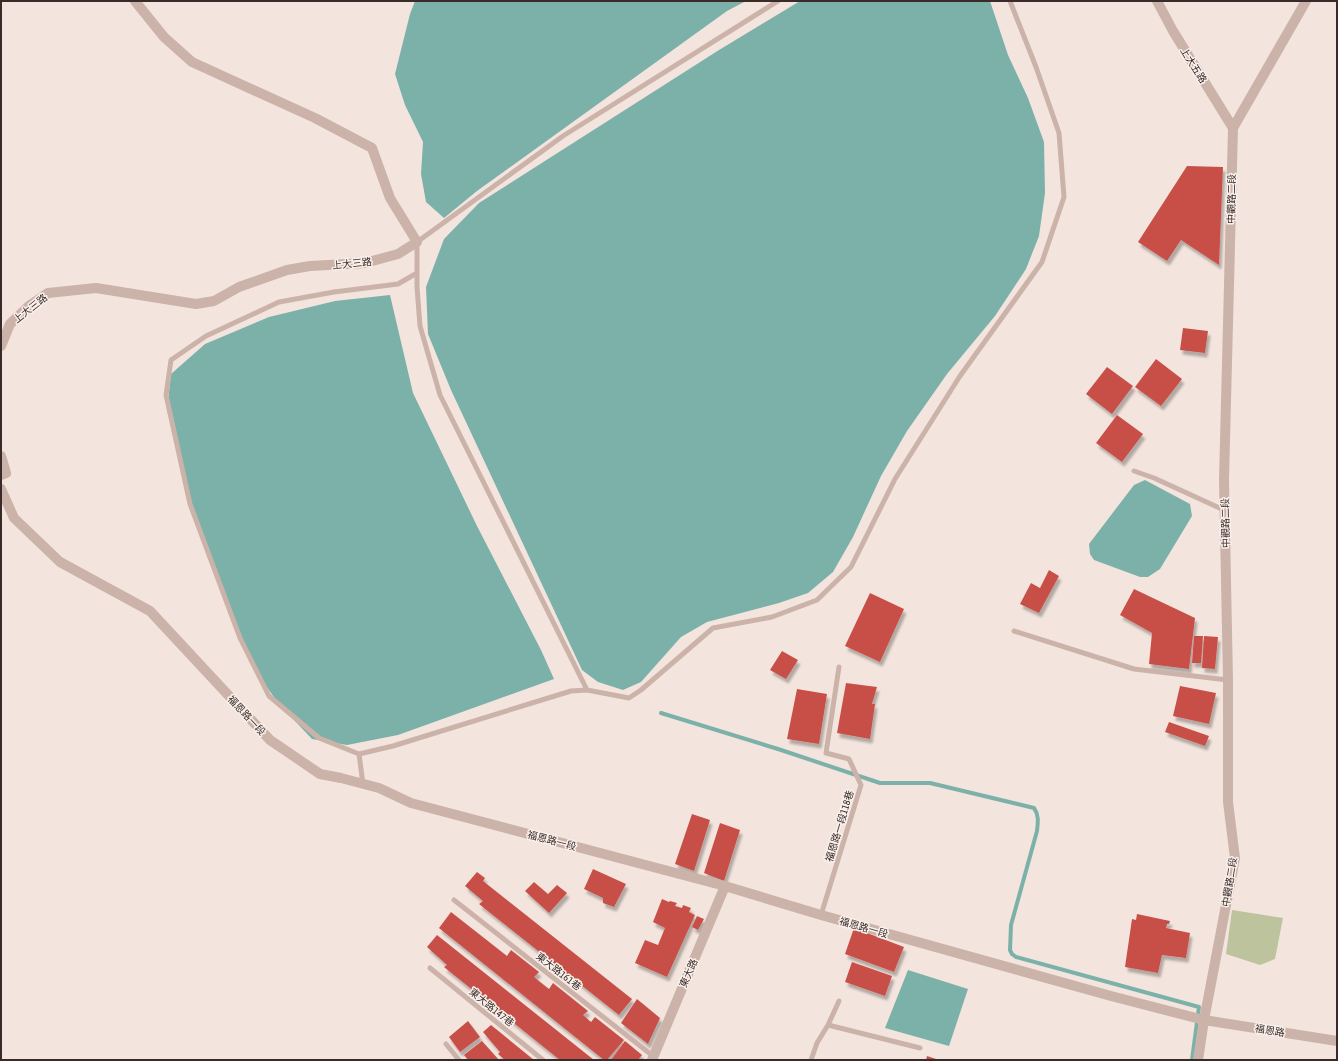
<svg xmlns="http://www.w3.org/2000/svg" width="1338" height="1061" viewBox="0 0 1338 1061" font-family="'Asap Condensed','Noto Sans TC',sans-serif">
  <defs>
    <filter id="shadow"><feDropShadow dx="2.5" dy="4.5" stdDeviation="1" flood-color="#0004"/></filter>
  </defs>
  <rect width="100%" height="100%" fill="#f3e5de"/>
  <path fill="#bdc39d" d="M 1232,910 L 1283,918 L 1275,959 L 1260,965 L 1226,954 Z"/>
  <path fill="#7cb1aa" d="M 415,1 L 746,1 L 727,11 L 477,191 L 444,218 L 426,202 L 421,174 L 423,142 L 405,105 L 395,74 L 410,14 Z
    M 800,1 L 990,1 L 1008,55 L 1028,98 L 1044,142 L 1045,193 L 1039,236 L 1026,269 L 995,316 L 947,374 L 907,431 L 881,476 L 853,537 L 833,572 L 808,593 L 779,603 L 707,622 L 681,637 L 641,682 L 623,690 L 598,682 L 582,670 L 451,390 L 428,334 L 426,287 L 444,239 L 479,203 L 719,50 Z
    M 390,295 L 413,393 L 477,526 L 541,650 L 554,679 L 398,735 L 347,745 L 312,739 L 278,703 L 250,663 L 197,525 L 167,410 L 171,374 L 205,344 L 269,317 L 335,301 Z
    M 1145,480 L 1190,504 L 1192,516 L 1160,569 L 1148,577 L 1140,577 L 1094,560 L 1090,554 L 1089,544 L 1134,485 Z
    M 908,970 L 968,989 L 949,1046 L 885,1028 Z"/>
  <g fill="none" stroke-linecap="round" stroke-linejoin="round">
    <path stroke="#7cb1aa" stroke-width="4" d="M 661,713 L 778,749 L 880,783 L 930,783 L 1034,808 C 1039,815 1038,822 1037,831 L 1011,925 L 1010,950 L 1012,954 L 1016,957 L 1199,1007 L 1192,1060"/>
  </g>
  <path fill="#c85047" filter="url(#shadow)" d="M 1187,166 L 1223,167 L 1219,265 L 1181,240 L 1167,261 L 1138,242 Z
    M 1183,328 L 1208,331 L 1205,353 L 1180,350 Z
    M 1156,359 L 1182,379 L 1161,406 L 1135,387 Z
    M 1107,367 L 1133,386 L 1112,414 L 1086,394 Z
    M 1117,415 L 1143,434 L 1122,462 L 1096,443 Z
    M 1049,570 L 1059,576 L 1039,613 L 1020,604 L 1031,583 L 1040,588 Z
    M 1134,589 L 1195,618 L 1189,669 L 1149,664 L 1152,633 L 1120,615 Z
    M 870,593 L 904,609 L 880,662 L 845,646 Z
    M 1194,636 L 1203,636 L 1201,663 L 1192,663 Z
    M 1204,636 L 1218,637 L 1215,669 L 1202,668 Z
    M 782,651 L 798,660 L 786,679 L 770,670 Z
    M 846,683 L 877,687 L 872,704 L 875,704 L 870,739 L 837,733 Z
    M 1180,686 L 1216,693 L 1209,724 L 1173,716 Z
    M 797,689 L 827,694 L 819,744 L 787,739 Z
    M 1169,722 L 1209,736 L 1205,746 L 1165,732 Z
    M 692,814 L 710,820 L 694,871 L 675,864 Z
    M 720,823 L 740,830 L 724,881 L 704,873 Z
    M 593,869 L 626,884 L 614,907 L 603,903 L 603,898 L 584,889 Z
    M 477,872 L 485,878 L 483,881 L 632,999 L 619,1015 L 479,904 L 483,901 L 465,886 Z
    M 534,882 L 548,894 L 557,885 L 567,893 L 549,913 L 525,891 Z
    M 662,899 L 669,902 L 670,901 L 677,903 L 675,906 L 682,908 L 683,905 L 691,908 L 689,912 L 695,915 L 667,977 L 635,963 L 645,940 L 658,945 L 665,928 L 653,922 Z
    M 451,912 L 507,956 L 511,950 L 539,972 L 534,977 L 549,989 L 553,983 L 588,1011 L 583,1015 L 591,1022 L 595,1017 L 624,1040 L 607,1060 L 604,1060 L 439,928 Z
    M 1137,914 L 1170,921 L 1169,924 L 1167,924 L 1166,928 L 1190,933 L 1186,958 L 1162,955 L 1158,973 L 1125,967 L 1132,919 L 1136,920 Z
    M 697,916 L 704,919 L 698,930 L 692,927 Z
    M 854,928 L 904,947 L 894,972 L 845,954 Z
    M 437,935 L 594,1060 L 560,1060 L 444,967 L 447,965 L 427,947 Z
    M 852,962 L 892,976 L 885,996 L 845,982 Z
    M 637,999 L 660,1018 L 648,1044 L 621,1023 Z
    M 468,1021 L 480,1037 L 460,1052 L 449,1037 Z
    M 491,1025 L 534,1060 L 505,1060 L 498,1054 L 500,1052 L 483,1032 Z
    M 482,1041 L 499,1060 L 468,1060 L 464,1055 Z
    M 625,1041 L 642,1055 L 638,1060 L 611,1060 Z
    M 927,1056 L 939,1060 L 926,1060 Z"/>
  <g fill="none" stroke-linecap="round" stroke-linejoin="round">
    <path stroke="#ccb3a9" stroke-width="5" d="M 417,273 L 398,284 L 334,292 L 279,302 L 206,336 L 171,360 L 166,395 L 190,504 L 240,638 L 269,696 L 319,738 L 359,754 L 393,746 L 571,691 L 587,690 L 629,698 L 641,690 L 713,628 L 772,617 L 817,600 L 851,567 L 895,479 L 960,376 L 1042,262 L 1064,197 L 1059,133 L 1036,67 L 1010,1
      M 1134,471 L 1154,478 L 1224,510
      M 1014,631 L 1134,669 L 1228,680
      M 587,690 L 440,395 L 420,326 L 417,287 L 417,242 L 563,136 L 778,1
      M 359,754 L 363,784
      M 454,900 L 653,1056
      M 821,915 L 861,785 L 849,759 L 826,753 L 839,667
      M 430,968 L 543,1060
      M 828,1025 L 920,1048
      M 446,1044 L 459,1060
      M 811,1060 L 817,1043 L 828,1025 L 839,1001"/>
    <path stroke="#ccb3a9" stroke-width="10" d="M 1157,1 L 1173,31 L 1233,128
      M 1,346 L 10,324 L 29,306 L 48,293 L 96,288 L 196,304 L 214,301 L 239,287 L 287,270 L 310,266 L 365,263 L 398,254 L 417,242 L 390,198 L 372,148 L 315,118 L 192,62 L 164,37 L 135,1
      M 1,456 L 6,473 L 1,475
      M 1,489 L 14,518 L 60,562 L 150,611 L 270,740 L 320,774 L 341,778 L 379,788 L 411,803 L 725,886 L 821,915 L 1111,996 L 1204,1020 L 1337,1041
      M 652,1060 L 725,886
      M 1198,1060 L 1204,1020 L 1235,858 L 1228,802 L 1228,680 L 1224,480 L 1233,128 L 1306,1"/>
  </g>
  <g text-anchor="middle" stroke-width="3" stroke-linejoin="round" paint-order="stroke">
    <g font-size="10" fill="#392b29" stroke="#faf0eb">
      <text transform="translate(1194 65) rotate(58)" y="4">上大五路</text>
      <text transform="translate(1231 199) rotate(-89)" y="4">中觀路二段</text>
      <text transform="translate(352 263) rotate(-6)" y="4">上大三路</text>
      <text transform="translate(30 308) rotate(-38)" y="4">上大三路</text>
      <text transform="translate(1225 523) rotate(-91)" y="4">中觀路二段</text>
      <text transform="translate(247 715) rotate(47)" y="4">福恩路一段</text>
      <text transform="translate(839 826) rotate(-73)" y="4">福恩路一段118巷</text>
      <text transform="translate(552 840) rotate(15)" y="4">福恩路一段</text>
      <text transform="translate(1229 882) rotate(-81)" y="4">中觀路二段</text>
      <text transform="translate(864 927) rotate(16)" y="4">福恩路一段</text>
      <text transform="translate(559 971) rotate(38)" y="4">東大路161巷</text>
      <text transform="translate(688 973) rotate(-67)" y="4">東大路</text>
      <text transform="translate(492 1007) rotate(39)" y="4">東大路147巷</text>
      <text transform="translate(1270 1030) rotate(9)" y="4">福恩路</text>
    </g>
  </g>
  <rect width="1338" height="1061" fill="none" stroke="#392b29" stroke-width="4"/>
</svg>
